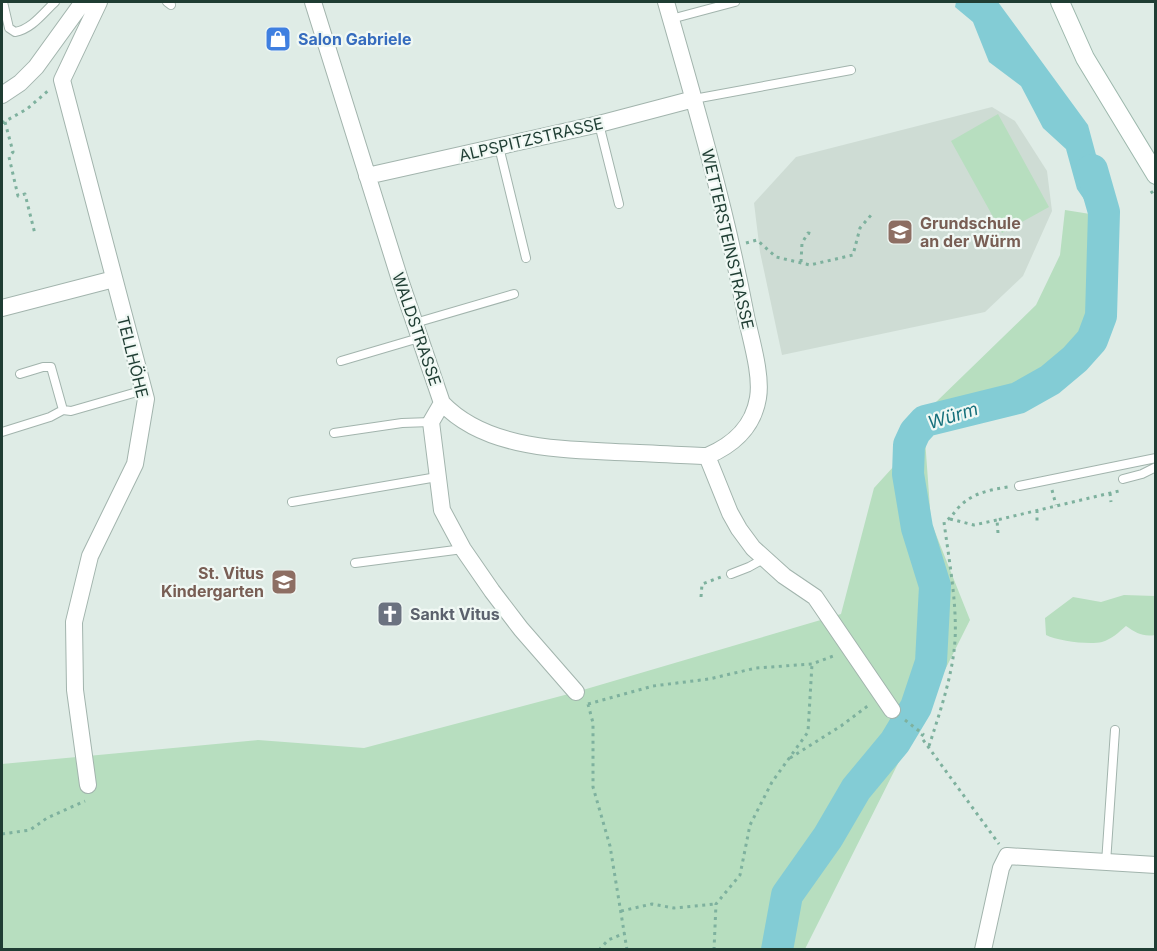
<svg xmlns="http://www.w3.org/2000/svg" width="1157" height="951" viewBox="0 0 1157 951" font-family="Inter,sans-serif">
  <rect width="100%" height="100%" fill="#dfece6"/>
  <path fill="#cedcd4" d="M 992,107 L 1015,121 L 1047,171 L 1052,211 L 1023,276 L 985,312 L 782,355 L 760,252 L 754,203 L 796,157 Z"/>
  <path fill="#b7debf" d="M 998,114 L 1049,207 L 1002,233 L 951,141 Z
    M 1065,210 L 1109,217 L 1113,314 L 1107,341 L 1090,363 L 1055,390 L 1032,405 L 948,425 L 925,439 L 931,522 L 970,620 L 805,949 L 2,950 L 2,764 L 258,740 L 364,748 L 576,692 L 841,614 L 874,488 L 894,466 L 897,436 L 914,415 L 934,404 L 1036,305 L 1060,255 Z
    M 1124,595 L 1155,596 L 1155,635 C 1143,637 1136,633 1126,626 C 1119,632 1112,639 1102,642 C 1089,645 1058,641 1046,635 L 1045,618 L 1073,597 L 1101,602 Z"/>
  <path fill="#83ccd5" d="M 956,2 L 998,2 L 1088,125 L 1099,166 L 1104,212 L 1090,208 L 1077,189 L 1066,149 L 1043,128 L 1021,86 L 989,62 L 973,22 L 955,7 Z"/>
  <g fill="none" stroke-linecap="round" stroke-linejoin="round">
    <path stroke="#83ccd5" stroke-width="32" d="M 777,950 L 787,895 L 828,837 L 856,789 L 895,742 L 916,707 L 931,662 L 935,586 L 917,528 L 908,474 L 909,445 L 915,432 L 925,421 L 1018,398 L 1050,380 L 1075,359 L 1092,340 L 1101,316 L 1104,212 L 1092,170"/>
    <g stroke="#a2b4ad" stroke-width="10">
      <path id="lane" d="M 3,2 L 9,28 L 15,32 C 32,29 43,13 55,2
        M 167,2 L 171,5
        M 671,19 L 735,2
        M 694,99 L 851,70
        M 599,124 L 619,204
        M 499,147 L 526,258
        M 415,323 L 514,294
        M 341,361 L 419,338
        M 20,374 L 43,367 L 51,367 L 63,410 L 71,411 L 144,390
        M 2,432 L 50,417 L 63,410
        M 334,433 L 402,423 L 431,422
        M 1123,479 L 1142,474 L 1156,467
        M 1019,486 L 1156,458
        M 292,502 L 437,477
        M 355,563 L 463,549
        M 731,574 L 749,567 L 765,558
        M 1106,863 L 1115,730"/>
    </g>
    <g stroke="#a2b4ad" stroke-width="18">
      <path id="street" d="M 313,2 L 400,280 L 442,403 C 485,448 556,449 615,452 C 645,453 676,455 707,456 C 733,445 753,428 758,398 C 762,375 751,340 746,316 C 726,210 696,106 666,2
        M 2,95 L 20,83 L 36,67 L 83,2
        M 367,176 L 599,124 L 694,99
        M 2,308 L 114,279
        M 442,403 L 431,422 L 442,510 L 463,549 L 492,591 L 521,629 L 576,692
        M 707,456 L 730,513 L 739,529 L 753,548 L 784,576 L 815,597 L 892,710
        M 88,785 L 75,690 L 74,622 L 90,556 L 135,464 L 146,399 L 62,80 L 99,2
        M 983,950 L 1001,868 L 1007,856 L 1156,865"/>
    </g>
    <g stroke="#9db8ad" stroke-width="20">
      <path id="secondary" d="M 1060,2 L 1085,58 L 1156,175"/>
    </g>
    <path stroke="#7eb19e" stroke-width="3" stroke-dasharray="3 4.5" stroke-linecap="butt" d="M 5,122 L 13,152 L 9,157 L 18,196 L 25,194 L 35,234
      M 2,123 L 27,109 L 49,90
      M 1151,191 L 1156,198
      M 746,243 L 757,240 L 776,257 L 810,265 L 853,255 L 860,228 L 872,214
      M 801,262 L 802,243 L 808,233 L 812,234
      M 1052,490 L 1056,505
      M 1110,493 L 1111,502
      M 1037,510 L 1037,521
      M 950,519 L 974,525 L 997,520
      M 998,533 L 997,520 L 1119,491
      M 701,597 L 702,584 L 721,577
      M 588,704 L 653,686 L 709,679 L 756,668 L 812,664 L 836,655
      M 588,704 L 593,723 L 593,787 L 610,846 L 627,950
      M 905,720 L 923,734 L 921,737 L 999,844
      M 929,746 C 939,715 950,683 954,651 C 959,613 949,561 944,522 C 951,518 953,514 958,508 C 972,493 989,490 1008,487
      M 790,758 L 841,726 L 869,705
      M 2,834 L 30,830 L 47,818 L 85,801
      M 621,911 L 652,904 L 674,908 L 716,904
      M 599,950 L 608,940 L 625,933
      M 714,950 L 716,904 L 740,875 L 750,825 L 772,782 L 808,732 L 812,664"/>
    <use href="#lane" stroke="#fff" stroke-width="8"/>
    <use href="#street" stroke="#fff" stroke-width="16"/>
    <use href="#secondary" stroke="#fff" stroke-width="18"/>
  </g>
  <defs>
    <g id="shop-square" transform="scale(1.35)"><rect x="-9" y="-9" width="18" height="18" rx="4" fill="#3f7fe0" stroke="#f0f8f4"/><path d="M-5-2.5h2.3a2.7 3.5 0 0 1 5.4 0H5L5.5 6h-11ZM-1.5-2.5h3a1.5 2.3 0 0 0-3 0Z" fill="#fff"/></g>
    <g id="school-square" transform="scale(1.35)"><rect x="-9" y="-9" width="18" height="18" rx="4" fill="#8d6e63" stroke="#f0f8f4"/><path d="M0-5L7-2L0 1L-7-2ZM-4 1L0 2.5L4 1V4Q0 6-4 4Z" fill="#fff"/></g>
    <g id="church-square" transform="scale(1.35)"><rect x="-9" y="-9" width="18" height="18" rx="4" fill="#6b7280" stroke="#f0f8f4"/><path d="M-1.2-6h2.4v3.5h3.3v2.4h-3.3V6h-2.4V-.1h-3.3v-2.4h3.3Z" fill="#fff"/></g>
  </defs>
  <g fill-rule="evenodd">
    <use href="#shop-square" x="278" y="39"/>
    <use href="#school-square" x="900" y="232"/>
    <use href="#school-square" x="284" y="582"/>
    <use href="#church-square" x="390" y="614"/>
  </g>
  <g text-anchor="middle" stroke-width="4.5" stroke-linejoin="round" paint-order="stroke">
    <g font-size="16" font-weight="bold" fill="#366cbe" stroke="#f0f8f4" text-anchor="start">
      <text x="298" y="45">Salon Gabriele</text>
    </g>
    <g font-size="16" fill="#1f3d33" stroke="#f0f8f4">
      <text transform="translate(531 139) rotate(-13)" y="6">ALPSPITZSTRASSE</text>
      <text transform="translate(728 239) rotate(77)" y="6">WETTERSTEINSTRASSE</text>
      <text transform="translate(417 329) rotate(71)" y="6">WALDSTRASSE</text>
      <text transform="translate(133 357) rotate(76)" y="6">TELLHÖHE</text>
    </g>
    <g font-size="16" font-weight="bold" fill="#785e54" stroke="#f0f8f4" text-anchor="start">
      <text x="920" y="229">Grundschule<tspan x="920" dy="18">an der Würm</tspan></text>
      <text x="264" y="579" text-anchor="end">St. Vitus<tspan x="264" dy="18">Kindergarten</tspan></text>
    </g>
    <g font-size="16" font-weight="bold" fill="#5b616d" stroke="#f0f8f4" text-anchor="start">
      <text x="410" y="620">Sankt Vitus</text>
    </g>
    <g font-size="18" font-style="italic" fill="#16707c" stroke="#f0f8f4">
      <text transform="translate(953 416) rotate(-17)" y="6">Würm</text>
    </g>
  </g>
  <rect width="1157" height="951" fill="none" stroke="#1f3d33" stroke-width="6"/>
</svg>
